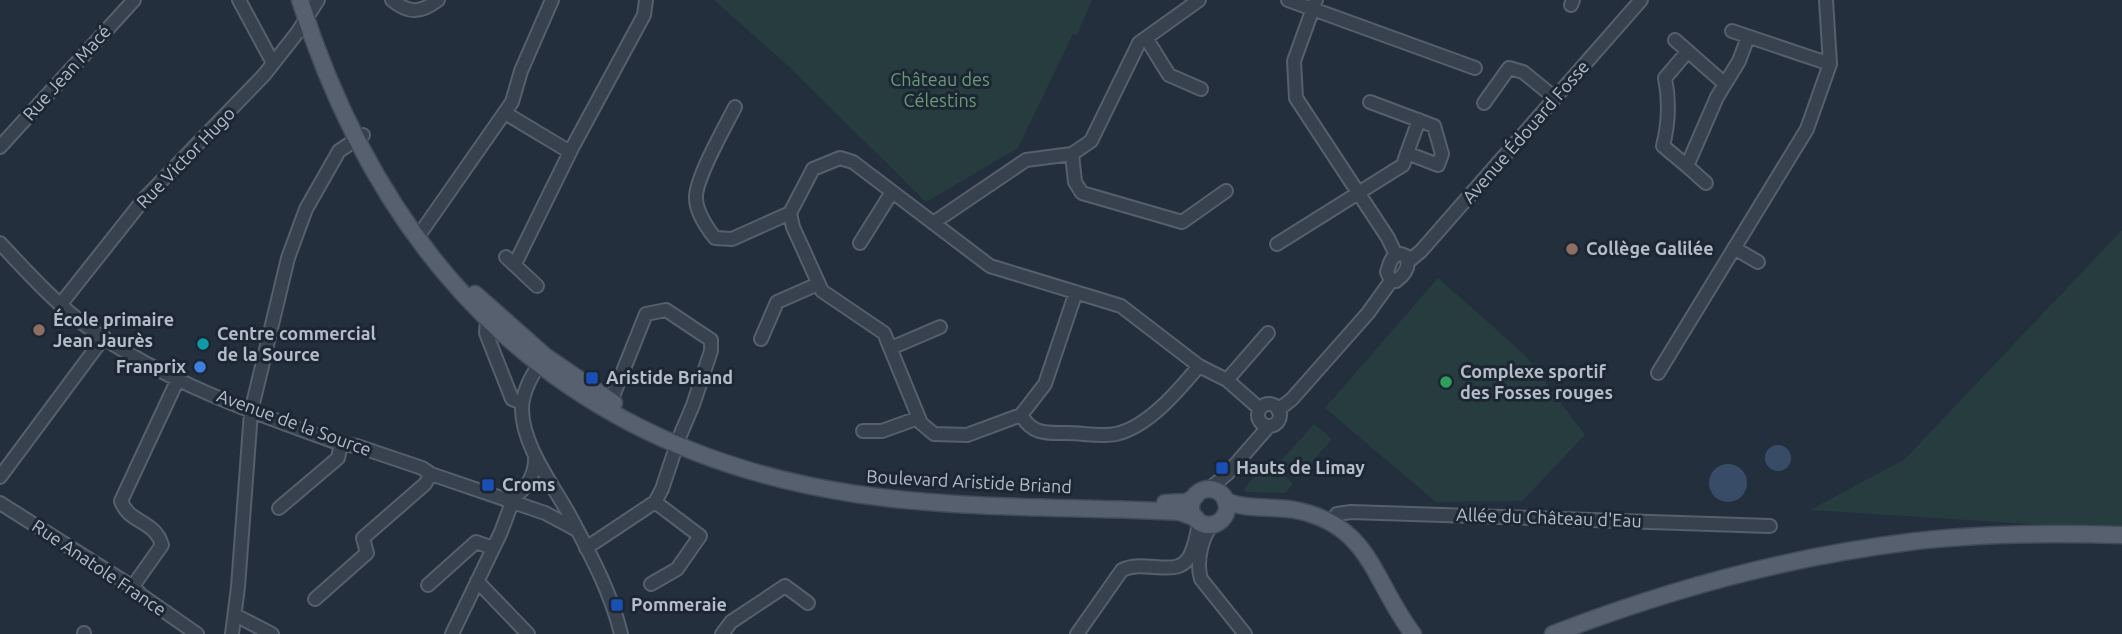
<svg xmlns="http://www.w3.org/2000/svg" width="2122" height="634" viewBox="0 0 2122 634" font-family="Ubuntu,sans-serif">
  <rect width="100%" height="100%" fill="#242f3e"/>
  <path fill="#263c3f" d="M 714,0 L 1092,0 L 1077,35 L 1073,34 L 1018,148 L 926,202 L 786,64 Z
    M 2122,230 L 2122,530 L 1810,510 L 1905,459 Z
    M 1438,278 L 1525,355 L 1585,435 L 1522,501 L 1436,502 L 1325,408 Z
    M 1314,424 L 1332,439 L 1297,479 L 1279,463 Z
    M 1268,461 L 1293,483 L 1286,493 L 1246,492 L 1244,489 Z"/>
  <path fill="#394c67" d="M1765 458a13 13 0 1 1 26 0a13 13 0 1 1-26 0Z
    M1709 483a19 19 0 1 1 38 0a19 19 0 1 1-38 0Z"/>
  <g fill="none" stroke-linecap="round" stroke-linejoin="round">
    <g stroke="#565f6c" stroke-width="16">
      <path id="minor" d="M 239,0 L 273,63
        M 392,0 C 409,14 421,13 438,0
        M 1288,0 L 1475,68
        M 1316,0 L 1294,61 L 1296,98 L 1388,238 L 1396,255
        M 1571,5 L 1573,0
        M 1732,31 L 1830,64
        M 1146,38 L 1169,75 L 1201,89
        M 1675,40 L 1725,84
        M 1688,51 L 1665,78 C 1670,102 1669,122 1663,146 L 1687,166 L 1717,97 L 1739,61 L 1748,37
        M 1484,103 L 1509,68 L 1523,72 L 1555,98
        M 735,107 C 725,127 695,179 696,198 C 696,211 707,228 715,238 L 732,239 L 790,213
        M 505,113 L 570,152
        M 0,147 L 134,0
        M 1407,153 L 1419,120
        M 1072,154 L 1075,182 L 1082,193 L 1182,222 L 1226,191
        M 1687,166 L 1706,183
        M 790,213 L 793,227 L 822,291 L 884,333 L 921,423 L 934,434 L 967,435 L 1021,415 C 1033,435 1046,433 1067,433 C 1082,433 1101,437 1116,434 C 1148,427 1179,390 1199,366
        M 790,213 L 813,169 L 840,158 L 853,162 L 990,266 L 1121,306 L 1199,366 L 1227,380 L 1260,409
        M 933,223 L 1026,160 L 1072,154 L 1091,141 L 1139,43 L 1199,0
        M 417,238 L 512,102 L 521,71 L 552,0
        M 0,243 C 28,273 56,304 89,328 C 165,382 254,413 341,444 L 357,446 L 422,468 L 431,474 L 545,513 L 575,529
        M 860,243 L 892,192
        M 1277,244 L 1403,165 L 1407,153 L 1438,165 L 1442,154 L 1434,126 L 1370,102
        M 1734,248 L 1758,262
        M 1401,254 L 1406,256 C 1411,267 1404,275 1396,281 L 1391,281 L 1387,272 C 1390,263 1391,255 1401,254 Z
        M 506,257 L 537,286
        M 1409,261 L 1421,251 L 1641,0
        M 515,264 L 572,148 L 644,15 L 646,0
        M 60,305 L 144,199 L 264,75 L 297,33 L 318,0
        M 487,320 L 486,333 L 512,399 L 522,403
        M 761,339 L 777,302 L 818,284
        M 891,348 L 940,327
        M 545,356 C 534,371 522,390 522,409 C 522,445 553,485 570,516 C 590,554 611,592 621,634
        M 1658,373 L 1807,129 L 1830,64 L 1826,0
        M 1227,380 L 1268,333
        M1258 415a11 11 0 1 1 22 0a11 11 0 1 1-22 0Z
        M 1278,410 L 1292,399 L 1368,313 L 1391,281
        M 1021,415 L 1045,384 L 1076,292
        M 863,431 L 882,431 L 918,418
        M 0,477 L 104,337
        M 1208,490 L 1227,474 L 1269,426
        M 508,499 C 526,493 536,474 535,456
        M 0,503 L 136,589 L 141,595 L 197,634
        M 279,508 L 338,458 L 341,444
        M 1332,521 L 1337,514 L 1351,512 L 1770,526
        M 1213,524 C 1201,537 1196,563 1201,579 L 1245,634
        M 586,548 L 655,502 L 662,489 L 679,438 L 693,405 L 711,351 L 711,340 L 666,310 L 646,314 L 611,401
        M 477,581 L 528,634
        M 651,584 L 677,569 L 700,536 L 655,502
        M 428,585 L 476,542 L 493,548
        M 133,586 L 162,545 C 154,519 129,524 121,501 L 178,379
        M 315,599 L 367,553 L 363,538 L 425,484 L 431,474
        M 235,615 L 272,634
        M 84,634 L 84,633
        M 232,634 L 238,587 L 251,412 L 288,258 L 306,209 L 339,151 L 363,135
        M 452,634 L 501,532 L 514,497
        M 722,634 L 731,622 L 785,586 L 808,603
        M 1077,634 L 1122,570 C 1148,557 1183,584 1193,548 C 1196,539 1199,530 1198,521"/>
    </g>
    <g stroke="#414a57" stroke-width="19">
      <path id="major" d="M 300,0 C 387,273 568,451 856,494 C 963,510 1072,506 1180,512 L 1196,518
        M 475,294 L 545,356 L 614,403
        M1191 507a18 18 0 1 1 36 0a18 18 0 1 1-36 0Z
        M 1225,500 C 1241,510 1275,506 1295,510 C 1371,525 1372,580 1413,634
        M 1165,503 L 1187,502 L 1196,496
        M 1553,634 C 1667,590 1787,557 1909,542 C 1979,533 2051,533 2122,535"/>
    </g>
    <use href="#minor" stroke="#38414e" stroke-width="12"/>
    <use href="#major" stroke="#56606e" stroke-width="16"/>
  </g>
  <g fill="#8d6e63" stroke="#1d2633" stroke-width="2.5">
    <circle cx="1572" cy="249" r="7"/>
    <circle cx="39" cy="330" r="7"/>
  </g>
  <circle fill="#0f9aa8" stroke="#1d2633" stroke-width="2.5" cx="203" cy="344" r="7"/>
  <circle fill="#3f7fe0" stroke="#1d2633" stroke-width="2.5" cx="200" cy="367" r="7"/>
  <g fill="#1a4fb4" stroke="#1d2633" stroke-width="2.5">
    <rect x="585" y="371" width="14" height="14" rx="3.5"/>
    <rect x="1215" y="461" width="14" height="14" rx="3.5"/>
    <rect x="481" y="478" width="14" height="14" rx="3.5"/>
    <rect x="610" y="598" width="14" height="14" rx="3.5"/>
  </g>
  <circle fill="#2e9e5b" stroke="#1d2633" stroke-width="2.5" cx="1446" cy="382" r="7"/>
  <g text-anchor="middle" stroke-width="6" stroke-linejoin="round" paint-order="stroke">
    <g font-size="18" fill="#b4bcc9" stroke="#1d2633">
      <text transform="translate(67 73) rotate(-48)" y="6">Rue Jean Macé</text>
      <text transform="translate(1526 132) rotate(-49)" y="6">Avenue Édouard Fosse</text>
      <text transform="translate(186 158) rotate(-46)" y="6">Rue Victor Hugo</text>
      <text transform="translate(294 423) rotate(20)" y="6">Avenue de la Source</text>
      <text transform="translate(969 482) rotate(3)" y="6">Boulevard Aristide Briand</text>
      <text transform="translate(1549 518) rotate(2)" y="6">Allée du Château d'Eau</text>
      <text transform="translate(99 568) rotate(34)" y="6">Rue Anatole France</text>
    </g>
    <g font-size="18" fill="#6b9a76" stroke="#1d2633">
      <text x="940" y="86">Château des<tspan x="940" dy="21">Célestins</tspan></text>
    </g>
    <g font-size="18" font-weight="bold" fill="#b4bcc9" stroke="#1d2633" text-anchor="start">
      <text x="1586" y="255">Collège Galilée</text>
      <text x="53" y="326">École primaire<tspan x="53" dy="21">Jean Jaurès</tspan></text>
      <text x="217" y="340">Centre commercial<tspan x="217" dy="21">de la Source</tspan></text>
      <text x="186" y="373" text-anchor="end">Franprix</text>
      <text x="1460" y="378">Complexe sportif<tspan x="1460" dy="21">des Fosses rouges</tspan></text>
      <text x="606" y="384">Aristide Briand</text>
      <text x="1236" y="474">Hauts de Limay</text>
      <text x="502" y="491">Croms</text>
      <text x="631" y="611">Pommeraie</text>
    </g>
  </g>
</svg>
